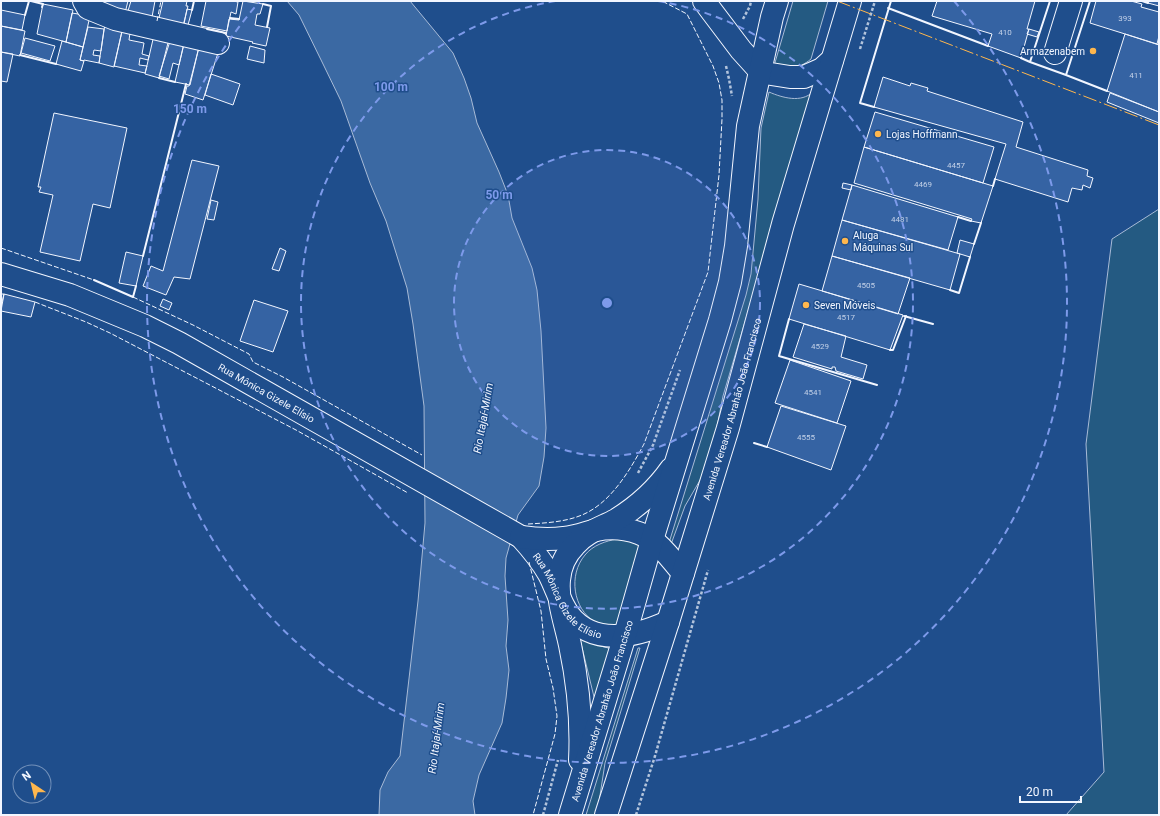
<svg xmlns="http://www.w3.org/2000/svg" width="1160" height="816" viewBox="0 0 1160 816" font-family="Roboto,sans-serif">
  <rect width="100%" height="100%" fill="#1f4e8c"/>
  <path fill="#245a82" stroke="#a8bbd7" d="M 793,1 L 828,1 L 811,59 C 798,70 789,67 774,66 Z
    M 769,92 C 783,98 801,103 813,92 L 723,396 L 710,463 L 685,506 L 670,547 L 668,546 L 746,295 L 751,274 L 758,199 L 761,128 Z
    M 1159,209 L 1159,815 L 1066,815 L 1104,772 L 1086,444 L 1112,239 Z
    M 617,539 L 632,541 L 644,548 L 619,628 C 611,627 601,626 595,622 C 573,609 568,575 585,555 C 593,545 606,541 617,539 Z
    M 579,635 L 597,645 L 612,649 L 595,701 Z
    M 638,648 L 640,648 L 610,747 L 605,763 L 597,815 L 586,815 Z"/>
  <path fill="#3b69a3" stroke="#a8bbd7" d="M 287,1 L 410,1 L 453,53 L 464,78 L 471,98 L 477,123 L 499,172 L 508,195 L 512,218 L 532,268 L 537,290 L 541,331 L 546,428 L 544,457 L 539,486 L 518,515 L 506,558 L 505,576 L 508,620 L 506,646 L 509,670 L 506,698 L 502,723 L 479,775 L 473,801 L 475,815 L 379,815 L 380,790 L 388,772 L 400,756 L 418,601 L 425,523 L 424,406 L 413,324 L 407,288 L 386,221 L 370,183 L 341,101 L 324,66 L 299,15 Z"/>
  <path fill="#3563a3" stroke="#f2f6ff" d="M 90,1 L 128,1 L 125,13 Z
    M 131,1 L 155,1 L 152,17 L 127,14 Z
    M 163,1 L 187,1 L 186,6 L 188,6 L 183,26 L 159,18 Z
    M 206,1 L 233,1 L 238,2 L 236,14 L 231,12 L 227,31 L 201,26 Z
    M 243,1 L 263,4 L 260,14 L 257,14 L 255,25 L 270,28 L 266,46 L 252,43 L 253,42 L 226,36 L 229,19 L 239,20 Z
    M 937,1 L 1035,1 L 1027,29 L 1029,29 L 1021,58 L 988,46 L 992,34 L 932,16 Z
    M 1096,1 L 1131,1 L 1142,4 L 1141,7 L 1159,12 L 1159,36 L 1157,44 L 1090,23 Z
    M 1149,1 L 1159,1 L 1159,6 L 1148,3 Z
    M 43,4 L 73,10 L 66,42 L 37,34 Z
    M 187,9 L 192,10 L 188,25 L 184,24 Z
    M 1,10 L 25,15 L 22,30 L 1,26 Z
    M 72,13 L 90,16 L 83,47 L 66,42 Z
    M 105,24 L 123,27 L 114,67 L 99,63 Z
    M 1,26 L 25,31 L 20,56 L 1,52 Z
    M 88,27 L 104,29 L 101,51 L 94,50 L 93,55 L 100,56 L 99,63 L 84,60 L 84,61 L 80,60 Z
    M 1029,29 L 1039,32 L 1037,37 L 1027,34 Z
    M 122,31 L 130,33 L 129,40 L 144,43 L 142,54 L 149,56 L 148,60 L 140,58 L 139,65 L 147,66 L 145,73 L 114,66 Z
    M 1125,34 L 1159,45 L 1159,112 L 1107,91 Z
    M 154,35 L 169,39 L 159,78 L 145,74 Z
    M 25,38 L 55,46 L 50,61 L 21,53 Z
    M 62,41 L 83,47 L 80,60 L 84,61 L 81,71 L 56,64 Z
    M 170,41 L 184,44 L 179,65 L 173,63 L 169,79 L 159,76 Z
    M 184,43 L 199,47 L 190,85 L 175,82 Z
    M 250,46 L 265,50 L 264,63 L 247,59 Z
    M 199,47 L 218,53 L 203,100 L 185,94 L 187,86 L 189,86 Z
    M 1,52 L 13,54 L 7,82 L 1,81 Z
    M 211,74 L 240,84 L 233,105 L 205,95 Z
    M 883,77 L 910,86 L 911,83 L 928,88 L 927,91 L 1023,122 L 1016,147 L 1088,170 L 1087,176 L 1093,178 L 1090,188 L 1083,185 L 1082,190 L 1072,188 L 1068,202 L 995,179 L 1006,144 L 874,107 Z
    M 1110,93 L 1159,112 L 1159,123 L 1107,102 Z
    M 875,112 L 994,147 L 983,183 L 864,147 Z
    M 54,113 L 127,128 L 110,208 L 93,204 L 80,261 L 40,252 L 53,195 L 39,192 L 41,187 L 38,187 Z
    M 864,147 L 993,186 L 981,223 L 971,221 L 972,219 L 854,183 Z
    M 192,160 L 219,166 L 190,279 L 174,277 L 166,295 L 143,286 L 151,266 L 163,271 Z
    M 843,183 L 852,185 L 851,190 L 842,188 Z
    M 852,185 L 958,217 L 948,250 L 842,220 Z
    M 211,200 L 218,202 L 214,220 L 207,219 Z
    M 842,220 L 960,254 L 950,290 L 832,256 Z
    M 960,240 L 974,244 L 970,257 L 957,253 Z
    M 280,248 L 286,251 L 279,271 L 272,269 Z
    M 126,252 L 143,256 L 136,286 L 119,283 Z
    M 832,256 L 910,278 L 898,314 L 822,291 Z
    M 799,284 L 903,315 L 890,350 L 789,319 Z
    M 1,294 L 4,294 L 1,306 Z
    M 4,294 L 35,302 L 31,317 L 1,311 Z
    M 163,299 L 172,303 L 169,310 L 160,306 Z
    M 254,300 L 288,311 L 273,352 L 240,341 Z
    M 804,324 L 846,336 L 841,357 L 867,365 L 863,379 L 836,371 L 835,367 L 832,367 L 832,369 L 793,357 Z
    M 790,360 L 851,381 L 837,423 L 775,403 Z
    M 781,406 L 846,426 L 831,470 L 767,447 Z"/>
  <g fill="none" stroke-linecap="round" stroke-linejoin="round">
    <g stroke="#f2f6ff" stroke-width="24">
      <g id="minor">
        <path d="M 84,1 L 88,8 L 115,19 L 218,43"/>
        <path d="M 1055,53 L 1071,1"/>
        <path id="s1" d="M 1,274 L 70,295 L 145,326 L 179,343 L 521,537 C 531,548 541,560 549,574 C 556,587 560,603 569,615 C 594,647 637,636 668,622"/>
        <path d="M 521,537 C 535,539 549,540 564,538 C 575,537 585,533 596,530 C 615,526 636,529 652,540 C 664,548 673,562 683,573"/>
      </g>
    </g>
    <g stroke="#f2f6ff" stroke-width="24">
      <g id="major">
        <path d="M 704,1 L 741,50 L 760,71 L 771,74 L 790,77 L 804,77 L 822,69 L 832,60"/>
        <path d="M 580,760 C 582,721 578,683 570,645 C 566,625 557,601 559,580 C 560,567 566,554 575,545 C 586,532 601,528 616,520 C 637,507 657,489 671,469"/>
        <path id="s2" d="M 570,815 L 625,635 L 652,540 L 720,320 L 730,282 L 736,246 L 748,126 L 772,17 L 777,1"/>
        <path id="s3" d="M 606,815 L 668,622 L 728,428 L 783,224 L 850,1"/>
      </g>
    </g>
    <path stroke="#b3c4dc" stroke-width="2.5" stroke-dasharray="3 2" stroke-linecap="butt" d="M 743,19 L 750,6 L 751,1
      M 860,49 L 875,1
      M 726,66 L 729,79 L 732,96
      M 638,473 L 653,445 L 680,370
      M 543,815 L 558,760
      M 636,815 L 655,756 L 708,570"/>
    <use href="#minor" stroke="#1f4e8c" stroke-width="22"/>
    <use href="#major" stroke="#1f4e8c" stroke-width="22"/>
    <path stroke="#f2f6ff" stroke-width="1" stroke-dasharray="5 2" stroke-linecap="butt" d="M 157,21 L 161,1
      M 1,248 L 94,280
      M 133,297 L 193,325 L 249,354 L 253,362 L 283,377 L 422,455
      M 35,302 L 86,322 L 110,333 L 296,430 L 408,493
      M 528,524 C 546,523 565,522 582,515 C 611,503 630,470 644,444 L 708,272 L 719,175 L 722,119 L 722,100 L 719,83 L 713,66 L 687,14 L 662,1
      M 529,562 L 541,611 L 546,659 L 553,688 L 557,716 L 555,734 L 533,815"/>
    <path stroke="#f2f6ff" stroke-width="2" d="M 31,1 L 43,4 L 42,7
      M 1050,1 L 1030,62 L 1066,75 L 1090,1
      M 1142,1 L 1148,3
      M 263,4 L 271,6 L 267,27
      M 888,8 L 988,46
      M 192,10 L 194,1
      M 25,15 L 29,1
      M 230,18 L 239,19
      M 207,29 L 226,33
      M 20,55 L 56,64
      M 1021,58 L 1030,62
      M 1066,75 L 1107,91
      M 159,78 L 175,82
      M 874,107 L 860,103 L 891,1
      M 993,186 L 995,179
      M 958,217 L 971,221
      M 974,244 L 981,223
      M 143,256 L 186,84
      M 94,280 L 133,297 L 136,286
      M 950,290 L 959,293 L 970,257
      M 904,316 L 933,324
      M 789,319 L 779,356 L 877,385
      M 890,350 L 893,350 L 906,316
      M 754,443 L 767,447"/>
    <path stroke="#ffb74d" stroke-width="1" stroke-dasharray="14 3 2 3" stroke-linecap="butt" d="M 837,1 L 1159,125"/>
  </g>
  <circle cx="607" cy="303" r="153" fill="#7d9aea" fill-opacity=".12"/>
  <g fill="none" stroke="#7d9aea" stroke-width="2" stroke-dasharray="7 5">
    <circle cx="607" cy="303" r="153"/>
    <path d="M658 1A306 306 0 1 1 556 1"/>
    <path d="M954 1A460 460 0 1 1 260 1"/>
  </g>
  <g fill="#ffb74d" stroke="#1f4e8c" stroke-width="1.5">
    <circle cx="1093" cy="51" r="4"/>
    <circle cx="878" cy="134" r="4"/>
    <circle cx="845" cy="241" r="4"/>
    <circle cx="806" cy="305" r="4"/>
  </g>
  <g text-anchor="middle" stroke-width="3" stroke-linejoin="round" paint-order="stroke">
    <g font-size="8" fill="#c3d1e8">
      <text x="1125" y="21">393</text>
      <text x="1005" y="35">410</text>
      <text x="1136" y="78">411</text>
      <text x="956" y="168">4457</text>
      <text x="923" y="187">4469</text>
      <text x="900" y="222">4481</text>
      <text x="866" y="288">4505</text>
      <text x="846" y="320">4517</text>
      <text x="820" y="349">4529</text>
      <text x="813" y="395">4541</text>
      <text x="806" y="440">4555</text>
    </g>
    <g font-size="10" fill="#f2f6ff" stroke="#1f4e8c" text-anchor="start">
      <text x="1085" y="55" text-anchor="end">Armazenabem</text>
      <text x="886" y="138">Lojas Hoffmann</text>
      <text x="853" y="239">Aluga<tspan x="853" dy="12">Máquinas Sul</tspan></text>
      <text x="814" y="309">Seven Móveis</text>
    </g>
    <g font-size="10" fill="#f2f6ff" stroke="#1f4e8c">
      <text dy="4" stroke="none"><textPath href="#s1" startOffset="292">Rua Mônica Gizele Elísio</textPath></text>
      <text dy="4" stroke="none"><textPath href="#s3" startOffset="425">Avenida Vereador Abrahão João Francisco</textPath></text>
      <text dy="4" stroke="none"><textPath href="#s1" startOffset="661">Rua Mônica Gizele Elísio</textPath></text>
      <text dy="4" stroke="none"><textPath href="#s2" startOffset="109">Avenida Vereador Abrahão João Francisco</textPath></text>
    </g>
    <g font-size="11" font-style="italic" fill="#f2f6ff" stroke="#1f4e8c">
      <text transform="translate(483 418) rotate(-80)" y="4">Rio Itajaí-Mirim</text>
      <text transform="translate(436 738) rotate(-83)" y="4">Rio Itajaí-Mirim</text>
    </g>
  </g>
  <circle cx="607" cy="303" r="6" fill="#7d9aea" stroke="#1f4e8c" stroke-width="2"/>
  <g font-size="12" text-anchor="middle" font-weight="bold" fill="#7d9aea" stroke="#1f4e8c" stroke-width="3" stroke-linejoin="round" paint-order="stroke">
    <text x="391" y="91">100 m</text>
    <text x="190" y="113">150 m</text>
    <text x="499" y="199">50 m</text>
  </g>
  <rect width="1160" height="816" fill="none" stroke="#f2f6ff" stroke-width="4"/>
  <g transform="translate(32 784) rotate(325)"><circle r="19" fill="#1f4e8c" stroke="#7391ba"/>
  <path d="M0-3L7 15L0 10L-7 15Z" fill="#ffb74d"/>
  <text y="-6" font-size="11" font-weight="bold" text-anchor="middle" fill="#f2f6ff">N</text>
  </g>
  <path d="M1020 796v6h61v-6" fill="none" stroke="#f2f6ff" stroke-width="2"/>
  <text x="1026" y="796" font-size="12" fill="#f2f6ff" stroke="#1f4e8c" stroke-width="3" paint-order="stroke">20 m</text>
</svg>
